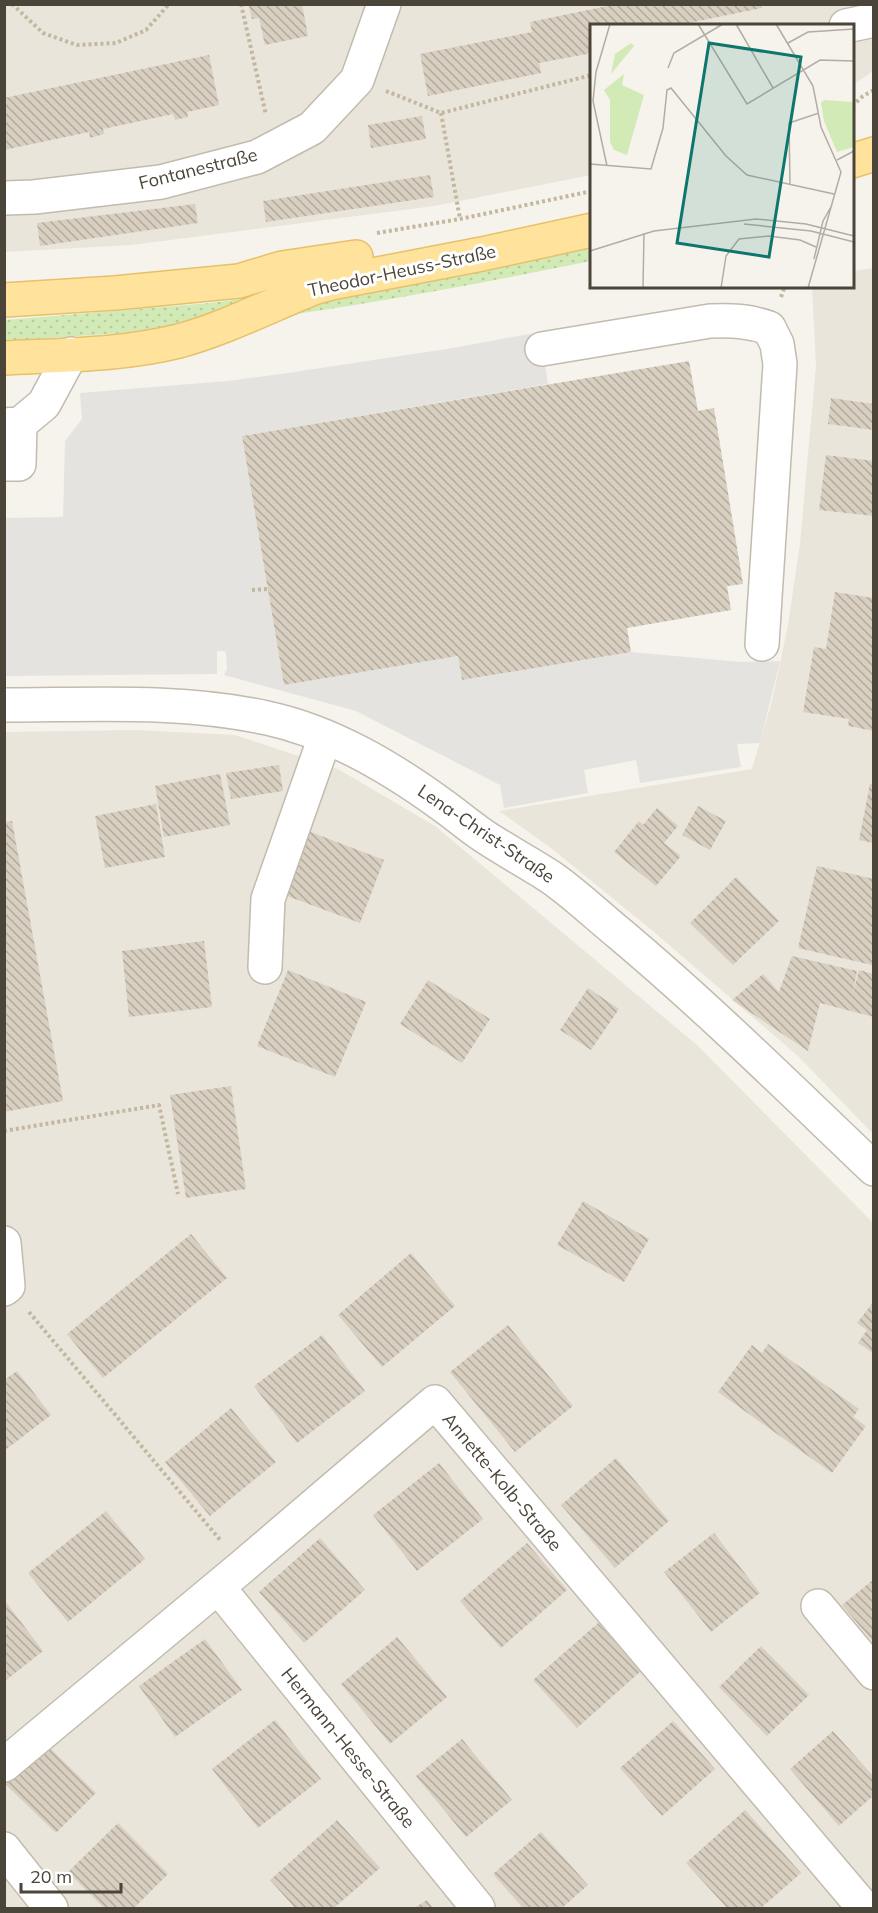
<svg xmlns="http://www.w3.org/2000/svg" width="878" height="1913" viewBox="0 0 878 1913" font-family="Mulish,sans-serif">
  <defs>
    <pattern id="grass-dots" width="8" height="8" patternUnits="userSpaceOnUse" patternTransform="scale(1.5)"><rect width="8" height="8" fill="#d2eab5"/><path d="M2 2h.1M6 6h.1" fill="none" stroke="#b6ca9c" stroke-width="1.8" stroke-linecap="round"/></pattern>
    <pattern id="building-back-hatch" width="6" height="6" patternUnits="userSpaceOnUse" patternTransform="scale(1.5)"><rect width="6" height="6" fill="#d8cfc1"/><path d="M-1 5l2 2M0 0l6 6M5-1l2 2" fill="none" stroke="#b1aa9e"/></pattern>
  </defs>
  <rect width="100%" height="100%" fill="#f6f3ec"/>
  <path fill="#eae5da" d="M 5,5 L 873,5 L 873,71 L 853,85 L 852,26 L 592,26 L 591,175 L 434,206 L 131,245 L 5,252 Z
    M 873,268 L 873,1134 L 798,1056 L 654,932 L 551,848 L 499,811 L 752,769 L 772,701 L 788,625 L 800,544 L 816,366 L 812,287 L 852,286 L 853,271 Z
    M 136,730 L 235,735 L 338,769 L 435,826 L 697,1045 L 873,1223 L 873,1908 L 5,1908 L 4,732 Z"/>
  <path fill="url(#grass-dots)" d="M 591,239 L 591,261 C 486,282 380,303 273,317 C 184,329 94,335 5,341 L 5,320 L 211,303 L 339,286 Z"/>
  <path fill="#e5e3e0" d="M 540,332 L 548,384 L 242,436 L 284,685 L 458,656 L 462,680 L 631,652 L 741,662 L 780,661 L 760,743 L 737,744 L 741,767 L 640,783 L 636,760 L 584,770 L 588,793 L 504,808 L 500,785 L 356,711 L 224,675 L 227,669 L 226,653 L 225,651 L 217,651 L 217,674 L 5,676 L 4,518 L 63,517 L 65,441 L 82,419 L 80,393 L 227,381 L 281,374 L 453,348 Z"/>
  <path fill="url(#building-back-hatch)" d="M 254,4 L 302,4 L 308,36 L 265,45 L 259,18 L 252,19 L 249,6 Z
    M 617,4 L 761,4 L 762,8 L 674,26 L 592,26 L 592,53 L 539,63 L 541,73 L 428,96 L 420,54 L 532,32 L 530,22 Z
    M 209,55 L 219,105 L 187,112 L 188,117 L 175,120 L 173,114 L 103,129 L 104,134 L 90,138 L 89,132 L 4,150 L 4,98 Z
    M 422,116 L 426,139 L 371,148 L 368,125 Z
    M 430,175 L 434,197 L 266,222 L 263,201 Z
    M 195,204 L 198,223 L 40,246 L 37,223 Z
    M 689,361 L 698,411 L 714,408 L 743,584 L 727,586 L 731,610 L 627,628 L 631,652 L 462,680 L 458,656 L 284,685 L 242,436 Z
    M 831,398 L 874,404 L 874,430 L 828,424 Z
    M 826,455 L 874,461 L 874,516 L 819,510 Z
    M 835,592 L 874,598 L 874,731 L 848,726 L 849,719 L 803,712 L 814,647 L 826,649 Z
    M 279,765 L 283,791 L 231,799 L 226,773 Z
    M 220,774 L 230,825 L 164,837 L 155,786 Z
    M 870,784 L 874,784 L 874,843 L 859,840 Z
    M 156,804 L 165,857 L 105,868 L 95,816 Z
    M 698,806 L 726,821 L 710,850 L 682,835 Z
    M 657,808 L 678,826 L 664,843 L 681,856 L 656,886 L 614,852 L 639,821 L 643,825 Z
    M 12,821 L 63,1101 L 4,1112 L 4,822 Z
    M 303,829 L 384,860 L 360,923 L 279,893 Z
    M 817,866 L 874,879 L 874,957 L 872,965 L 798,948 Z
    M 736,877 L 779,921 L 733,965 L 690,923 Z
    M 204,941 L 212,1007 L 129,1017 L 122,951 Z
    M 792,956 L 857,971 L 852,997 L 859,970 L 874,974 L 874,1017 L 820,1003 L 808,1051 L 732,1000 L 763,974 L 779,992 Z
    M 288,970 L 366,1002 L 335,1077 L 257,1046 Z
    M 428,980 L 490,1019 L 462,1063 L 400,1024 Z
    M 588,988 L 619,1009 L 591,1050 L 560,1030 Z
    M 231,1086 L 246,1189 L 186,1198 L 170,1095 Z
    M 583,1201 L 649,1239 L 624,1282 L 557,1245 Z
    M 191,1234 L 227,1278 L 103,1378 L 67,1334 Z
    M 411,1253 L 455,1306 L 382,1367 L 338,1315 Z
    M 874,1301 L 874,1354 L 858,1343 L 867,1330 L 857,1323 Z
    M 508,1325 L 573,1406 L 515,1452 L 450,1372 Z
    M 322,1335 L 365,1391 L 297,1443 L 254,1386 Z
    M 768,1344 L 859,1409 L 853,1417 L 866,1426 L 832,1473 L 718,1392 L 752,1345 L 762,1353 Z
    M 17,1371 L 51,1415 L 4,1451 L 4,1380 Z
    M 231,1408 L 276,1462 L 210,1516 L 165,1462 Z
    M 616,1458 L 669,1521 L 615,1568 L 561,1505 Z
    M 439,1463 L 483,1519 L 417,1571 L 373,1515 Z
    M 106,1511 L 145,1559 L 68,1622 L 28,1573 Z
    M 714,1533 L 760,1593 L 711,1632 L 664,1572 Z
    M 320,1538 L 365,1590 L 304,1643 L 259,1592 Z
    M 527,1543 L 567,1590 L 501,1648 L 460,1601 Z
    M 874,1579 L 874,1643 L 842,1605 Z
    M 5,1601 L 43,1651 L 5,1681 Z
    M 598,1623 L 641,1671 L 577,1728 L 533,1680 Z
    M 397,1637 L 447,1697 L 390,1744 L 341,1684 Z
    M 205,1639 L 242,1690 L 175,1737 L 139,1686 Z
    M 761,1646 L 809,1695 L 767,1736 L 719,1687 Z
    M 275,1720 L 321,1779 L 258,1828 L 212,1769 Z
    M 673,1721 L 715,1769 L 662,1816 L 620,1768 Z
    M 833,1731 L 874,1777 L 874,1795 L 839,1826 L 790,1769 Z
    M 462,1739 L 512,1800 L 466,1837 L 416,1776 Z
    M 44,1742 L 96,1793 L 56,1833 L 4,1783 Z
    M 745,1810 L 801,1873 L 761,1908 L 727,1908 L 686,1863 Z
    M 337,1820 L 380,1868 L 334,1908 L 295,1908 L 270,1880 Z
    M 118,1823 L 168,1874 L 134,1908 L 104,1908 L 68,1872 Z
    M 541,1832 L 588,1885 L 562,1908 L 523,1908 L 493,1874 Z
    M 427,1900 L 433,1908 L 414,1908 Z"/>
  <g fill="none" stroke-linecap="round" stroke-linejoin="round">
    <g stroke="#c2bbae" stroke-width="36">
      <path id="minor" d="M 846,26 L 874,20
        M 4,198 L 34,197 L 161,182 L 257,157 L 312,128 L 357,80 L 384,4
        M 542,349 L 710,321 C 732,320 749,321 769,328 L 777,344 L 780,364 L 762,644
        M 4,425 L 20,424 L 44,404 L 71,354
        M 4,464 L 19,464 L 20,424
        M 4,705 C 91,705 181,699 267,718 C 332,732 392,768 445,807 C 456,815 467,824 478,832 C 502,849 528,862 552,878 C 576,895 598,916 620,934 C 708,1008 790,1089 874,1169
        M 265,967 L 268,899 L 325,737
        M 4,1243 L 8,1286 L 4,1289
        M 218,1587 L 478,1908
        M 818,1606 L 874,1673
        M 4,1765 L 243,1566 L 435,1402 L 864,1908
        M 4,1849 L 51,1908"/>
    </g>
    <g stroke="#e6c16a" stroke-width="36">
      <path id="major" d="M 852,161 L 874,154
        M 4,300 L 115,293 L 239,281 L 282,268 L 356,257
        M 4,358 C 62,355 123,355 179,341 C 226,328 271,305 316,287 L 331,283 L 482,254 L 592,230"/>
    </g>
    <path stroke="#c4b79f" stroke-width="4" stroke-dasharray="3 3" stroke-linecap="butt" d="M 12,4 L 43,33 L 77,45 L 116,43 L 146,30 L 169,4
      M 241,4 L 266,115
      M 386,91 L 441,113 L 592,75
      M 852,106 L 863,96 L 874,90
      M 441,113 L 460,219
      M 377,233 L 460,219 L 592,191
      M 781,297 L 785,286
      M 252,590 L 268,589
      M 4,1131 L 159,1105 L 178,1194
      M 29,1312 L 221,1541"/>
    <use href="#minor" stroke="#fff" stroke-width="33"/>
    <use href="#major" stroke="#ffe39c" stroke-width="33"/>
  </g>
  <g text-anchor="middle" stroke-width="6" stroke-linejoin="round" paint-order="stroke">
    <g font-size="18" fill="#4b4439" stroke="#fff">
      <text transform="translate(198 169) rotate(-14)" y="6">Fontanestraße</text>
      <text transform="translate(402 271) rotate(-12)" y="6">Theodor-Heuss-Straße</text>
      <text transform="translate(486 834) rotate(34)" y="6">Lena-Christ-Straße</text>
      <text transform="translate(502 1482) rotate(50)" y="6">Annette-Kolb-Straße</text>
      <text transform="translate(348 1748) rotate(51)" y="6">Hermann-Hesse-Straße</text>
    </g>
  </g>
  <g transform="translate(590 24)">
    <rect width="264" height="264" fill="#f6f3ec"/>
    <path d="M 41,19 L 44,22 L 21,50 L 25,30 ZM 34,50 L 32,61 L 54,71 L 37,131 L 24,126 L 20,118 L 20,76 L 14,66 Z" fill="#d2eab5"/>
    <path d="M 234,76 L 264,78 L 264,123 L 247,128 L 234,97 L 231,79 Z" fill="#d2eab5"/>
    <path fill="none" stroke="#b2ada4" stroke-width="1.5" d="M 108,0 L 157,80 L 230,36 L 264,37M 146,0 L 183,64M 186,0 L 223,62 L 231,103 L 251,148 L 218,264M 198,19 L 218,8 L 264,5M 78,44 L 84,29 L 133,0M 247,136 L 264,127M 0,140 L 61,145 L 73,104 L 77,66 L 81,64 L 136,132 L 157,151 L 244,170M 17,142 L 3,77 L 6,48 L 20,0M 200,161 L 199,99 L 229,89M 154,200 L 221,207 L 264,218M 0,227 L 64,207 L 166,195 L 216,200 L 264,212M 224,235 L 233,197 L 242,181M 53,264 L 54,209M 131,264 L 136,232 L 149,215 L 179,212 L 210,216 L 226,223"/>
    <path fill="#0f766e" fill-opacity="0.15" stroke="#0f766e" stroke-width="3" d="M 119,19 L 211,33 L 179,233 L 87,219 Z"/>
    <rect width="264" height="264" fill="none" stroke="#4b4439" stroke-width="3"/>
  </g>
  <rect width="878" height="1913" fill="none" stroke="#4b4439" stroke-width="12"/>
  <path d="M21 1883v9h100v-9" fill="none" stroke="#4b4439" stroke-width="3"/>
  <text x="30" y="1883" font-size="18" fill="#4b4439" stroke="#ffffff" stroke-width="4.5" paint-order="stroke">20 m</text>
</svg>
